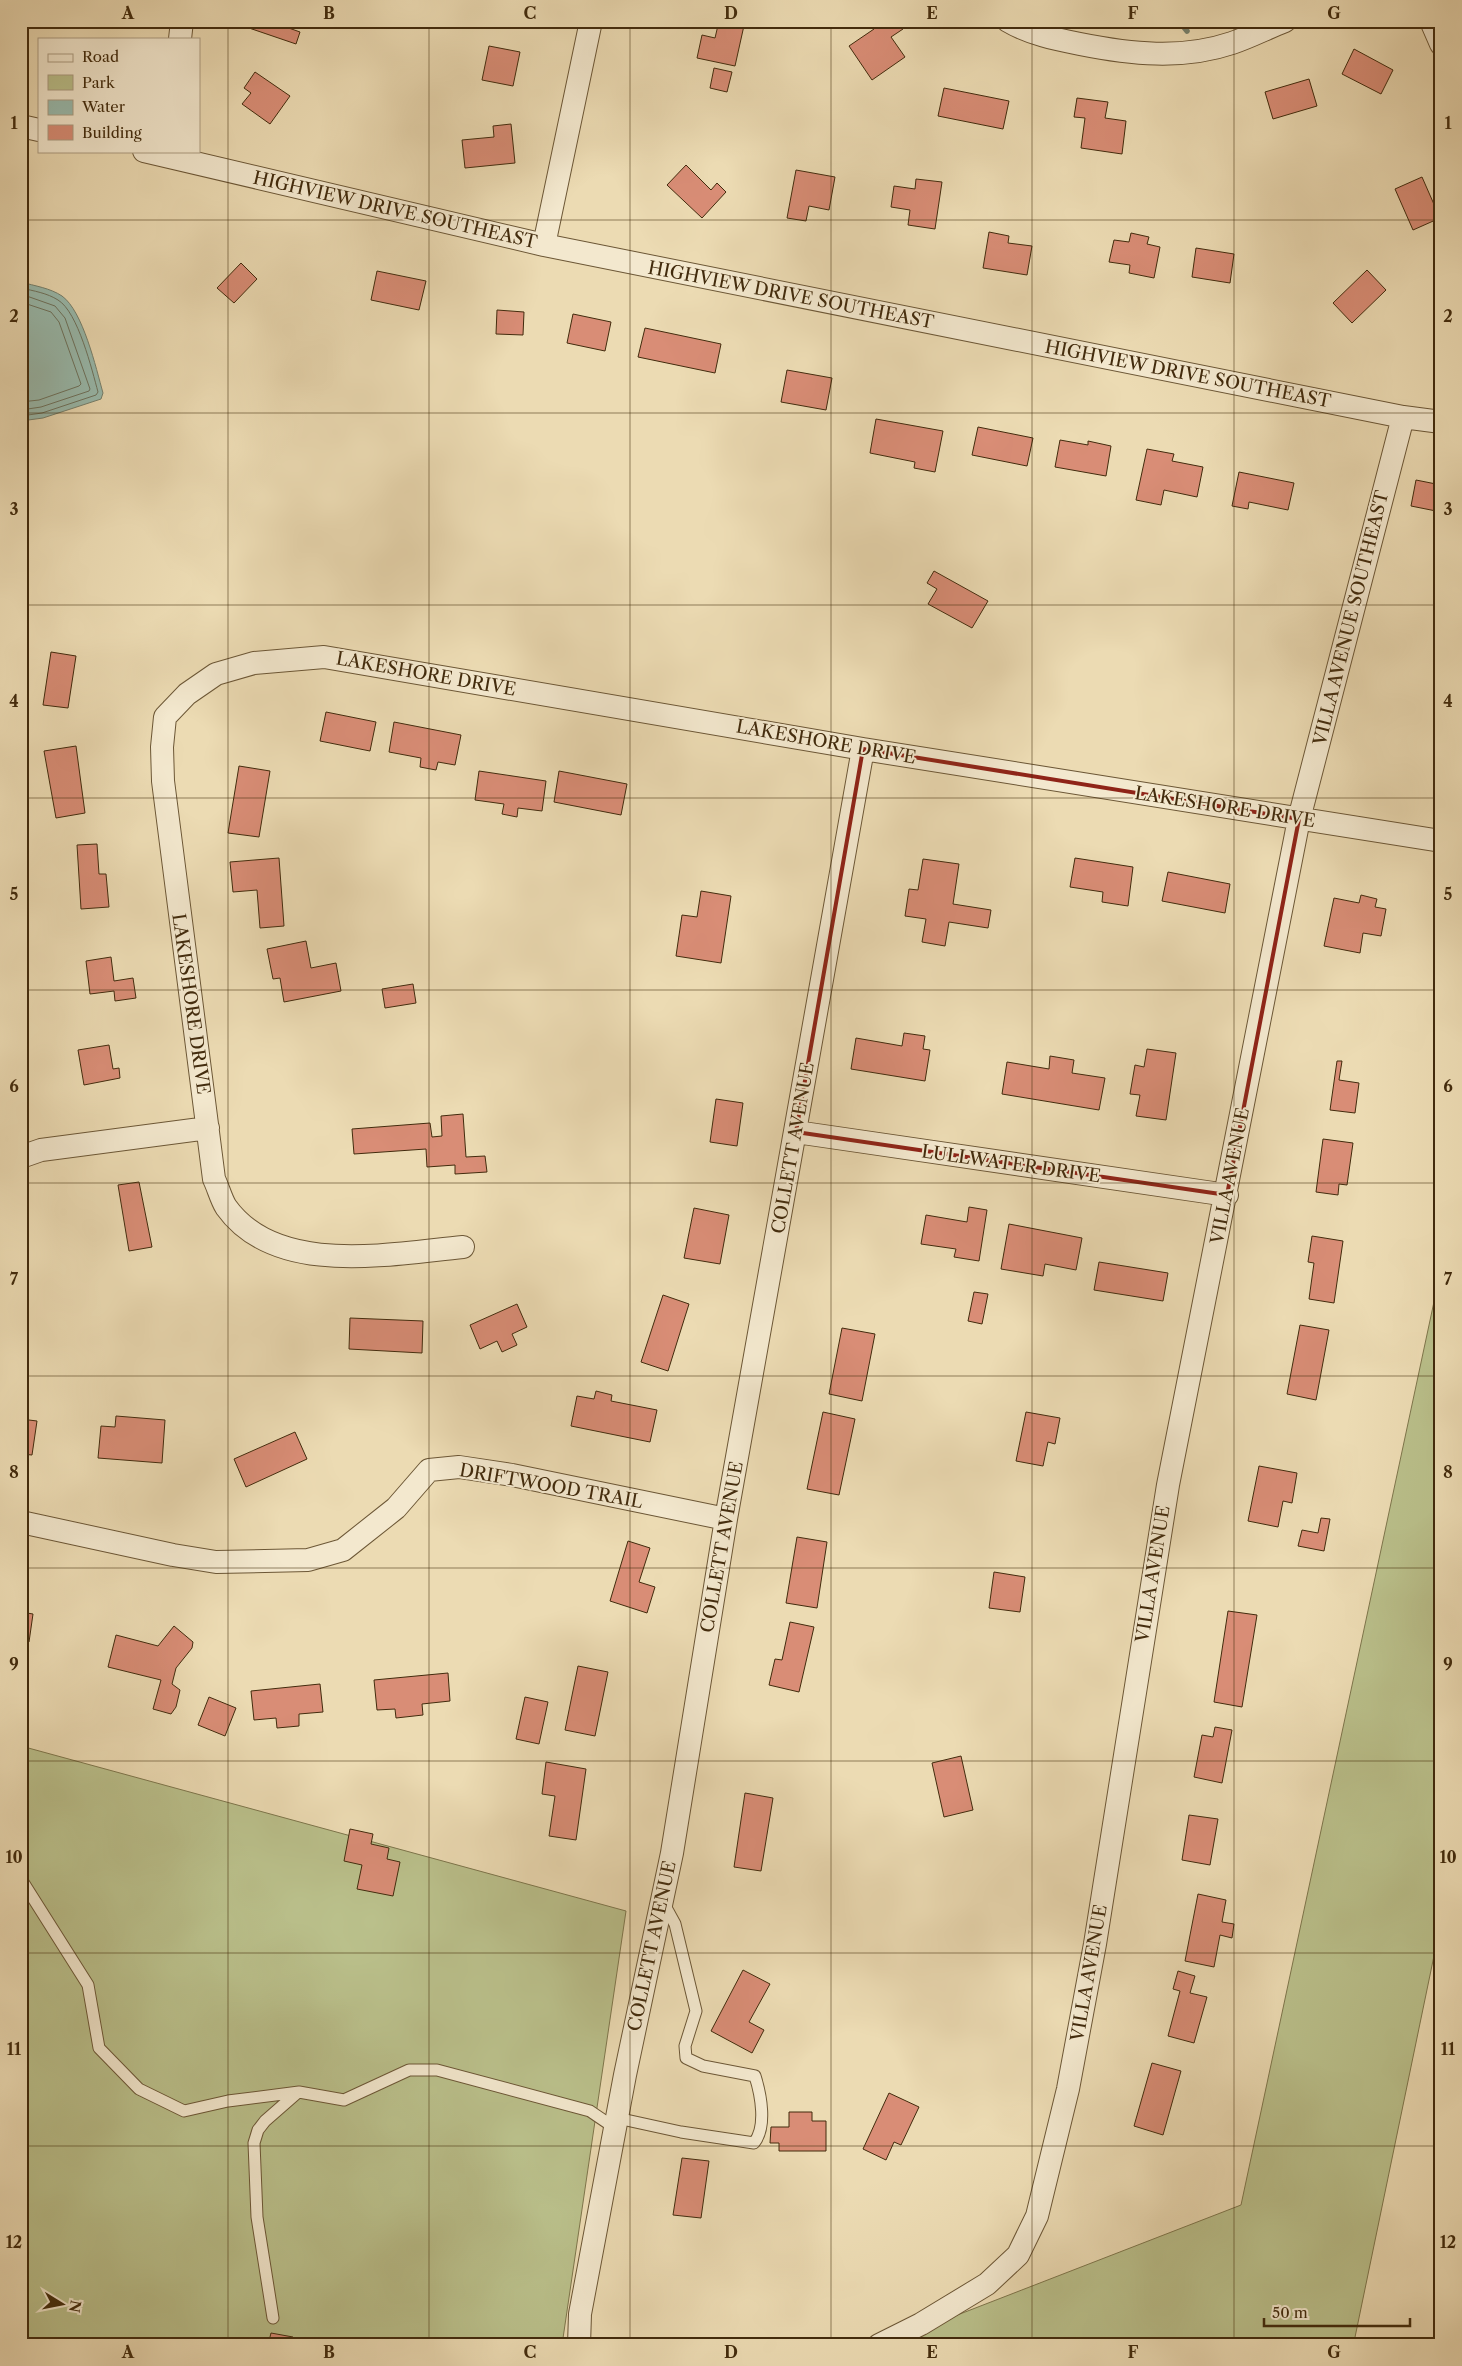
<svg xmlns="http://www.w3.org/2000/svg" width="1462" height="2366" viewBox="0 0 1462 2366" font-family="'Libre Caslon Text',serif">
  <rect width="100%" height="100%" fill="#ecdbb3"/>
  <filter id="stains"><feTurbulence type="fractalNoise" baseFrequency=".004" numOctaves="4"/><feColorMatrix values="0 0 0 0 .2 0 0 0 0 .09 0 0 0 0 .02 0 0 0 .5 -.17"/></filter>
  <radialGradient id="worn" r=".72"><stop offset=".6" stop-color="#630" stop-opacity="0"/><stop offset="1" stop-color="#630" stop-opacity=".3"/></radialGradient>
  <path fill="#bac08b" stroke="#7e764c" d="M 1441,1269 L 1441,1922 L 1354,2342 L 1344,2345 L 880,2345 L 1241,2205 Z
    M 21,1746 L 626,1911 L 562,2345 L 21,2345 Z"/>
  <path fill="#99bbae" stroke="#76816e" d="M 21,282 C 35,286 50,288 62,296 C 83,311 96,368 103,393 L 101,399 L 43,418 L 21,421 Z"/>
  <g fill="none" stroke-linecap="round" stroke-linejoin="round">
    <path stroke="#6e735e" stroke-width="1" d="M 21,288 C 34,291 47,293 58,300 C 78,312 92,370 98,392 L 96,395 L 42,413 L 21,416
      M 21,294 L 55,306 L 65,318 L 90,389 L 89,391 L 41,407 L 21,410
      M 21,302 L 51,312 L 59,322 L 81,384 L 79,386 L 39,400 L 21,402"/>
    <path stroke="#76816e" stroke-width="5.5" d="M 1179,21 L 1187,31"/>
  </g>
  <path fill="#d98d76" stroke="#422b0d" d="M 251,21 L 288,21 L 286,27 L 300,32 L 296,44 L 249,28 Z
    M 719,21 L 745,21 L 735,66 L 697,58 L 702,35 L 715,38 Z
    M 871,21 L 898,21 L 903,29 L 891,37 L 905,57 L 872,80 L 849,46 L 874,29 L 869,23 Z
    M 489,46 L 520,52 L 513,86 L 482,80 Z
    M 1354,49 L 1393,70 L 1381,94 L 1342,74 Z
    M 714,68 L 732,72 L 727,92 L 710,88 Z
    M 255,72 L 290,96 L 270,124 L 242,104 L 251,93 L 244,88 Z
    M 1309,79 L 1317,106 L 1273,119 L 1265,92 Z
    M 944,88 L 1009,101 L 1003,129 L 938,116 Z
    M 1077,98 L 1108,102 L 1105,118 L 1126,121 L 1122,154 L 1081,148 L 1085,118 L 1074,117 Z
    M 511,124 L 515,163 L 465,168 L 462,140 L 494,137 L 493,126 Z
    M 686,165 L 711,190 L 717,183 L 726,192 L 702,218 L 667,185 Z
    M 796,170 L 835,177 L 829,210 L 809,206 L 806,221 L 787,218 Z
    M 1422,177 L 1440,218 L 1413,230 L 1395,189 Z
    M 916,179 L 942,182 L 935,229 L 908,225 L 910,210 L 891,207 L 894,186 L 915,189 Z
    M 989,232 L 1009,236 L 1008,243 L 1032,246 L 1027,275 L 983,268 Z
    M 1131,233 L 1149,237 L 1147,244 L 1160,247 L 1154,278 L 1129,273 L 1130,265 L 1109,262 L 1114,240 L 1129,242 Z
    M 1196,248 L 1234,254 L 1230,283 L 1192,277 Z
    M 241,263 L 257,279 L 234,303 L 217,288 Z
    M 1367,270 L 1386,290 L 1352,323 L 1333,303 Z
    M 377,271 L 426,281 L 419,310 L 371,300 Z
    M 497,310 L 524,312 L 523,335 L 496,334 Z
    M 573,314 L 611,322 L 605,351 L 567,343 Z
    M 645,328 L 721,344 L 715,373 L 638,357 Z
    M 787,370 L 832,378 L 826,410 L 781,402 Z
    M 876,419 L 943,431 L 935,472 L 914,468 L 915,462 L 870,453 Z
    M 978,427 L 1033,438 L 1027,466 L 972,455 Z
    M 1060,440 L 1088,445 L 1088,441 L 1111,446 L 1106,476 L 1055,467 Z
    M 1147,449 L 1174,454 L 1172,461 L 1203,467 L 1197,497 L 1164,490 L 1161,505 L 1136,500 Z
    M 1239,472 L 1294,483 L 1288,510 L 1249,502 L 1248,509 L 1232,506 Z
    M 1416,480 L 1441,485 L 1441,512 L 1411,506 Z
    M 934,571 L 988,601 L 972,628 L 928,604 L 937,589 L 927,583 Z
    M 51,652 L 76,656 L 68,708 L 43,705 Z
    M 326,712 L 376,722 L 370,751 L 320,741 Z
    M 394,722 L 461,735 L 455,765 L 438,762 L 436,770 L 420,767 L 421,758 L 389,752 Z
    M 76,746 L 85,813 L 56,818 L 44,751 Z
    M 239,766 L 270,771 L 259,837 L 228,833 Z
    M 479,771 L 546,781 L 542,811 L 518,808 L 517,817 L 502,814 L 504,804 L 475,800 Z
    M 559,771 L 627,784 L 621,815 L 554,802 Z
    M 97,844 L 99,874 L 106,874 L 109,907 L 81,909 L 77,845 Z
    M 279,858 L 284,926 L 260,928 L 257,890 L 233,892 L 230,862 Z
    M 1075,858 L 1133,867 L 1128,906 L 1102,902 L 1103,892 L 1070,887 Z
    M 923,859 L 959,864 L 953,904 L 991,910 L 988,928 L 949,922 L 945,946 L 922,942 L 926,919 L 905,916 L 909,889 L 918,890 Z
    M 1168,872 L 1230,884 L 1225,913 L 1162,901 Z
    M 701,891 L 731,896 L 721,963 L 676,956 L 682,915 L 697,917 Z
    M 1361,895 L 1377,899 L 1375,907 L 1386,909 L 1381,936 L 1363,933 L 1360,953 L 1324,946 L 1334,898 L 1359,903 Z
    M 306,941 L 311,968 L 336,963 L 341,991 L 284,1002 L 280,978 L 273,979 L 267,949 Z
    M 111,957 L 114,981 L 133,978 L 136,998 L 115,1001 L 114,991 L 90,994 L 86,961 Z
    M 413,984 L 416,1003 L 385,1008 L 382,989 Z
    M 904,1033 L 925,1036 L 923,1049 L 930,1050 L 925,1081 L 851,1069 L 856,1038 L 902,1046 Z
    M 109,1045 L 113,1069 L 119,1068 L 120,1078 L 84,1085 L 78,1050 Z
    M 1147,1049 L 1176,1053 L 1166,1120 L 1136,1116 L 1140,1095 L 1130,1094 L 1135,1065 L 1144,1067 Z
    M 1050,1056 L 1074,1060 L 1072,1073 L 1105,1078 L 1099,1110 L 1002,1094 L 1007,1062 L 1049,1069 Z
    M 1337,1061 L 1342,1061 L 1339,1080 L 1359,1083 L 1355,1113 L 1330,1110 Z
    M 716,1099 L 743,1103 L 737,1146 L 710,1142 Z
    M 463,1114 L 466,1157 L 485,1156 L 487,1172 L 455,1174 L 455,1165 L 427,1167 L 426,1149 L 354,1154 L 352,1129 L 430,1123 L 432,1137 L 442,1136 L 441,1116 Z
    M 1323,1139 L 1353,1143 L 1347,1185 L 1339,1184 L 1338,1195 L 1316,1192 Z
    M 139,1182 L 152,1247 L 129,1251 L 118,1185 Z
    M 969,1207 L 987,1210 L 979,1261 L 954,1257 L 956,1249 L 921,1244 L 926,1215 L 967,1222 Z
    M 694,1208 L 729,1215 L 720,1264 L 684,1258 Z
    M 1009,1224 L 1082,1238 L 1076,1270 L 1045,1264 L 1043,1276 L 1001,1269 Z
    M 1312,1236 L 1343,1241 L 1334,1303 L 1309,1299 L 1314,1263 L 1308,1262 Z
    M 1099,1262 L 1168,1273 L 1163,1301 L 1094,1290 Z
    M 974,1292 L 988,1294 L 982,1324 L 968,1321 Z
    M 663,1295 L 689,1304 L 668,1371 L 641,1362 Z
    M 517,1304 L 527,1327 L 512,1334 L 517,1345 L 502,1352 L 497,1341 L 480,1349 L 470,1325 Z
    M 350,1318 L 423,1321 L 422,1353 L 349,1349 Z
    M 1300,1325 L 1329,1330 L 1316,1400 L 1287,1394 Z
    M 842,1328 L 875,1334 L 862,1401 L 829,1394 Z
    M 596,1391 L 612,1395 L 611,1401 L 657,1410 L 650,1442 L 571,1426 L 577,1396 L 594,1399 Z
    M 823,1412 L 855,1419 L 839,1495 L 807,1489 Z
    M 1026,1412 L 1060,1418 L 1055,1444 L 1048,1442 L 1043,1466 L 1016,1461 Z
    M 116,1416 L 165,1420 L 162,1463 L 98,1458 L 101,1426 L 115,1427 Z
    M 21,1419 L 37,1421 L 32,1455 L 21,1454 Z
    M 295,1432 L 307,1459 L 246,1487 L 234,1459 Z
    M 1259,1466 L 1297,1473 L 1292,1503 L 1283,1501 L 1278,1527 L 1248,1521 Z
    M 1321,1518 L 1330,1519 L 1324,1551 L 1298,1546 L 1302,1530 L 1318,1533 Z
    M 797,1537 L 827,1542 L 817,1608 L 786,1603 Z
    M 628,1541 L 650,1548 L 639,1582 L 655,1587 L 647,1613 L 610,1601 Z
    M 994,1572 L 1025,1577 L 1020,1612 L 989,1608 Z
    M 1228,1611 L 1257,1615 L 1242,1707 L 1214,1702 Z
    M 21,1612 L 33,1614 L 29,1642 L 21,1641 Z
    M 790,1622 L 814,1627 L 799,1692 L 769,1685 L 775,1659 L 782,1660 Z
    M 174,1626 L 193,1642 L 192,1648 L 176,1668 L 172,1684 L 180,1690 L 176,1707 L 171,1714 L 153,1709 L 161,1680 L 108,1667 L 116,1635 L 158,1646 Z
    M 578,1666 L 608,1672 L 595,1736 L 565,1730 Z
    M 448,1673 L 450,1701 L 422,1704 L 423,1715 L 396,1718 L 395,1709 L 377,1710 L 374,1680 Z
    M 320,1684 L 323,1712 L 299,1714 L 299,1726 L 277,1728 L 276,1718 L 254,1720 L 251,1691 Z
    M 209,1697 L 236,1708 L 225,1736 L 198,1725 Z
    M 525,1697 L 548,1702 L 539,1744 L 516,1739 Z
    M 1215,1727 L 1232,1730 L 1222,1783 L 1194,1777 L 1202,1735 L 1213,1737 Z
    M 961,1756 L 973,1810 L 944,1817 L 932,1763 Z
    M 546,1762 L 586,1769 L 576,1840 L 549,1836 L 555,1796 L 542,1794 Z
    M 745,1793 L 773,1798 L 761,1871 L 734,1867 Z
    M 1189,1815 L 1218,1819 L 1210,1865 L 1182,1860 Z
    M 350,1829 L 373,1834 L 371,1844 L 389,1848 L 387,1859 L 400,1862 L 393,1896 L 357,1889 L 362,1865 L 344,1861 Z
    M 1198,1894 L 1226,1900 L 1222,1922 L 1234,1924 L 1232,1938 L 1220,1935 L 1214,1967 L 1185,1961 Z
    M 743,1970 L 770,1984 L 749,2022 L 764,2030 L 752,2053 L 711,2031 Z
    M 1178,1971 L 1195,1976 L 1190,1993 L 1207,1997 L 1194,2043 L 1168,2036 L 1180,1991 L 1173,1989 Z
    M 1152,2063 L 1181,2071 L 1163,2135 L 1134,2126 Z
    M 889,2093 L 919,2107 L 901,2145 L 894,2142 L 886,2160 L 863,2149 Z
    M 789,2112 L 812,2112 L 812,2121 L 826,2121 L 826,2151 L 779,2151 L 779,2143 L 770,2143 L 771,2127 L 789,2127 Z
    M 682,2158 L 709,2161 L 701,2218 L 673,2215 Z
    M 271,2333 L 293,2337 L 292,2344 L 297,2345 L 268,2345 Z"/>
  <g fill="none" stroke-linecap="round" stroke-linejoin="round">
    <g stroke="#6c5736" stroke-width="13">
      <path id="lane" d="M 21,1879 L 88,1985 L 99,2048 L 139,2089 L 184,2111 L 228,2101 L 299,2092 L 344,2100 L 409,2070 L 437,2070 L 590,2111 L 615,2128
        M 617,2118 L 681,2132 L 754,2143 C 767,2127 761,2095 755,2076 L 703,2066 L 686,2058 L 685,2046 L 696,2011 L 675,1924 L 664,1904
        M 273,2318 L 257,2217 L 254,2143 L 258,2130 L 265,2121 L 297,2093"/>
    </g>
    <g stroke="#6c5736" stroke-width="24">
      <path id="street" d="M 1008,21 C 1030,34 1055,39 1080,44 C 1130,54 1182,60 1232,43 C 1250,37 1267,28 1285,21
        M 1431,21 L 1441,44
        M 180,39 L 182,21
        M 21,126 L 39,130
        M 144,151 L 544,245 L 1403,417 L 1441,422
        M 544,245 L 591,21
        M 796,1132 L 1227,1195
        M 21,1157 L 41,1150 L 208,1128
        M 463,1247 C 389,1254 276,1277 226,1207 C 221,1199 218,1187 214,1179 L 163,781 L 162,747 L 165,717 L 187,694 L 216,674 L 254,663 L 324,657 L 863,749 L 1441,841
        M 21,1522 L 173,1555 L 216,1562 L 308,1560 L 343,1550 L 396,1508 L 429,1470 L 459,1467 L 512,1475 L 726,1519
        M 579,2345 L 580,2314 L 625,2075 L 672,1853 L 726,1519 L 863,749
        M 879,2345 L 921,2324 L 987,2284 L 1018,2255 L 1037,2216 L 1068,2089 L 1095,1944 L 1168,1485 L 1299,819 L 1403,417"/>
    </g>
    <use href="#lane" stroke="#f3e8ce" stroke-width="11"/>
    <use href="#street" stroke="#f3e8ce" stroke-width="22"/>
  </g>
  <path fill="none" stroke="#8f2418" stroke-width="4" stroke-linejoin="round" d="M 863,749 L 1299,819 L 1227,1195 L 796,1132 Z"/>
  <path fill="none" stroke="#422b0d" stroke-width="1" stroke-opacity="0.55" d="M 228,21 L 228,2345M 429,21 L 429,2345M 630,21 L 630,2345M 831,21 L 831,2345M 1032,21 L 1032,2345M 1234,21 L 1234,2345M 21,220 L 1441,220M 21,413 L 1441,413M 21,605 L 1441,605M 21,798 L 1441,798M 21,990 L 1441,990M 21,1183 L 1441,1183M 21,1376 L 1441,1376M 21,1568 L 1441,1568M 21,1761 L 1441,1761M 21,1953 L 1441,1953M 21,2146 L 1441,2146"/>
  <g text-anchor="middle" stroke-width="4" stroke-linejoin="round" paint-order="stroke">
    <g font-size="18" fill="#422b0d" stroke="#f3e8ce">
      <text transform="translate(395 210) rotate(13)" y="6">HIGHVIEW DRIVE SOUTHEAST</text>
      <text transform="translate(791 295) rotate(11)" y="6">HIGHVIEW DRIVE SOUTHEAST</text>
      <text transform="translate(1188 374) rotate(11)" y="6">HIGHVIEW DRIVE SOUTHEAST</text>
      <text transform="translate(1351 618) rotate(-76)" y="6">VILLA AVENUE SOUTHEAST</text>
      <text transform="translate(426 674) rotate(10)" y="6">LAKESHORE DRIVE</text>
      <text transform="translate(826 742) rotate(10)" y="6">LAKESHORE DRIVE</text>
      <text transform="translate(1225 807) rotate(9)" y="6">LAKESHORE DRIVE</text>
      <text transform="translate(191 1004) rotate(82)" y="6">LAKESHORE DRIVE</text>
      <text transform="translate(793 1148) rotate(-80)" y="6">COLLETT AVENUE</text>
      <text transform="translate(1011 1164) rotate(8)" y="6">LULLWATER DRIVE</text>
      <text transform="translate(1230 1176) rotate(-79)" y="6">VILLA AVENUE</text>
      <text transform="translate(551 1486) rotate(10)" y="6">DRIFTWOOD TRAIL</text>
      <text transform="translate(722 1547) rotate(-80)" y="6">COLLETT AVENUE</text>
      <text transform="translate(1153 1574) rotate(-81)" y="6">VILLA AVENUE</text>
      <text transform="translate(652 1946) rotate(-78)" y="6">COLLETT AVENUE</text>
      <text transform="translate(1089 1973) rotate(-80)" y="6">VILLA AVENUE</text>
    </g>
  </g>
  <rect width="1462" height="2366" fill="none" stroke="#ecdbb3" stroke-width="55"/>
  <rect x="38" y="38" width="162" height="115" fill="#f3e8ce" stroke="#ac9c81"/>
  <rect x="48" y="54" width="25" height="8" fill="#f3e8ce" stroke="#ac9c81"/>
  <text x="82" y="62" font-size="15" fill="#422b0d">Road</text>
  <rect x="48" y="75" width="25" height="15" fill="#bac08b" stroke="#ac9c81"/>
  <text x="82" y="88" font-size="15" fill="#422b0d">Park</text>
  <rect x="48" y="100" width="25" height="15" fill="#99bbae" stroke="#ac9c81"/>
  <text x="82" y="112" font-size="15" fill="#422b0d">Water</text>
  <rect x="48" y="125" width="25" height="15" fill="#d98d76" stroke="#ac9c81"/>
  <text x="82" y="138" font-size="15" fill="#422b0d">Building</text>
  <g transform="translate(62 2304) rotate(100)" stroke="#f3e8ce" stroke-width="4" paint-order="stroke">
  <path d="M0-4L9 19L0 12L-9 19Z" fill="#422b0d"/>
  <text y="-8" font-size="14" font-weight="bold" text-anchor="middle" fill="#422b0d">N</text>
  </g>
  <path d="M1264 2318v8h146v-8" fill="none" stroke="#422b0d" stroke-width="2.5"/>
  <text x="1272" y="2318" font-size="15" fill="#422b0d" stroke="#f3e8ce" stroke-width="4" paint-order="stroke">50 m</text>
  <rect x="28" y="28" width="1406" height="2310" fill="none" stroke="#422b0d" stroke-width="2"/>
  <g font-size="16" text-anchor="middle" font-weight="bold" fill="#422b0d">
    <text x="128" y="19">A</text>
    <text x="329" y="19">B</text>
    <text x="530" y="19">C</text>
    <text x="731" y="19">D</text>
    <text x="932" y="19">E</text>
    <text x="1133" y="19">F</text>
    <text x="1334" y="19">G</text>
    <text x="14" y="129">1</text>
    <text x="1448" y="129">1</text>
    <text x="14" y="322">2</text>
    <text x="1448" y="322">2</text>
    <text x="14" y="515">3</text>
    <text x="1448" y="515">3</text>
    <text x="14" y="707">4</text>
    <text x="1448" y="707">4</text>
    <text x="14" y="900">5</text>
    <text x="1448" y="900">5</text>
    <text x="14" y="1092">6</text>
    <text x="1448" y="1092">6</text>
    <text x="14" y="1285">7</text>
    <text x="1448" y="1285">7</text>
    <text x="14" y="1478">8</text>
    <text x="1448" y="1478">8</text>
    <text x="14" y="1670">9</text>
    <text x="1448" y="1670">9</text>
    <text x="14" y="1863">10</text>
    <text x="1448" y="1863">10</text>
    <text x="14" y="2055">11</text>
    <text x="1448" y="2055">11</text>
    <text x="14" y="2248">12</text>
    <text x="1448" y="2248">12</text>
    <text x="128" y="2358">A</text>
    <text x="329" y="2358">B</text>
    <text x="530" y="2358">C</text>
    <text x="731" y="2358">D</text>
    <text x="932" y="2358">E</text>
    <text x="1133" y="2358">F</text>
    <text x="1334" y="2358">G</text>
  </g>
  <rect width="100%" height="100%" filter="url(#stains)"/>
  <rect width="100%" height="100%" fill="url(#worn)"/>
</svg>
